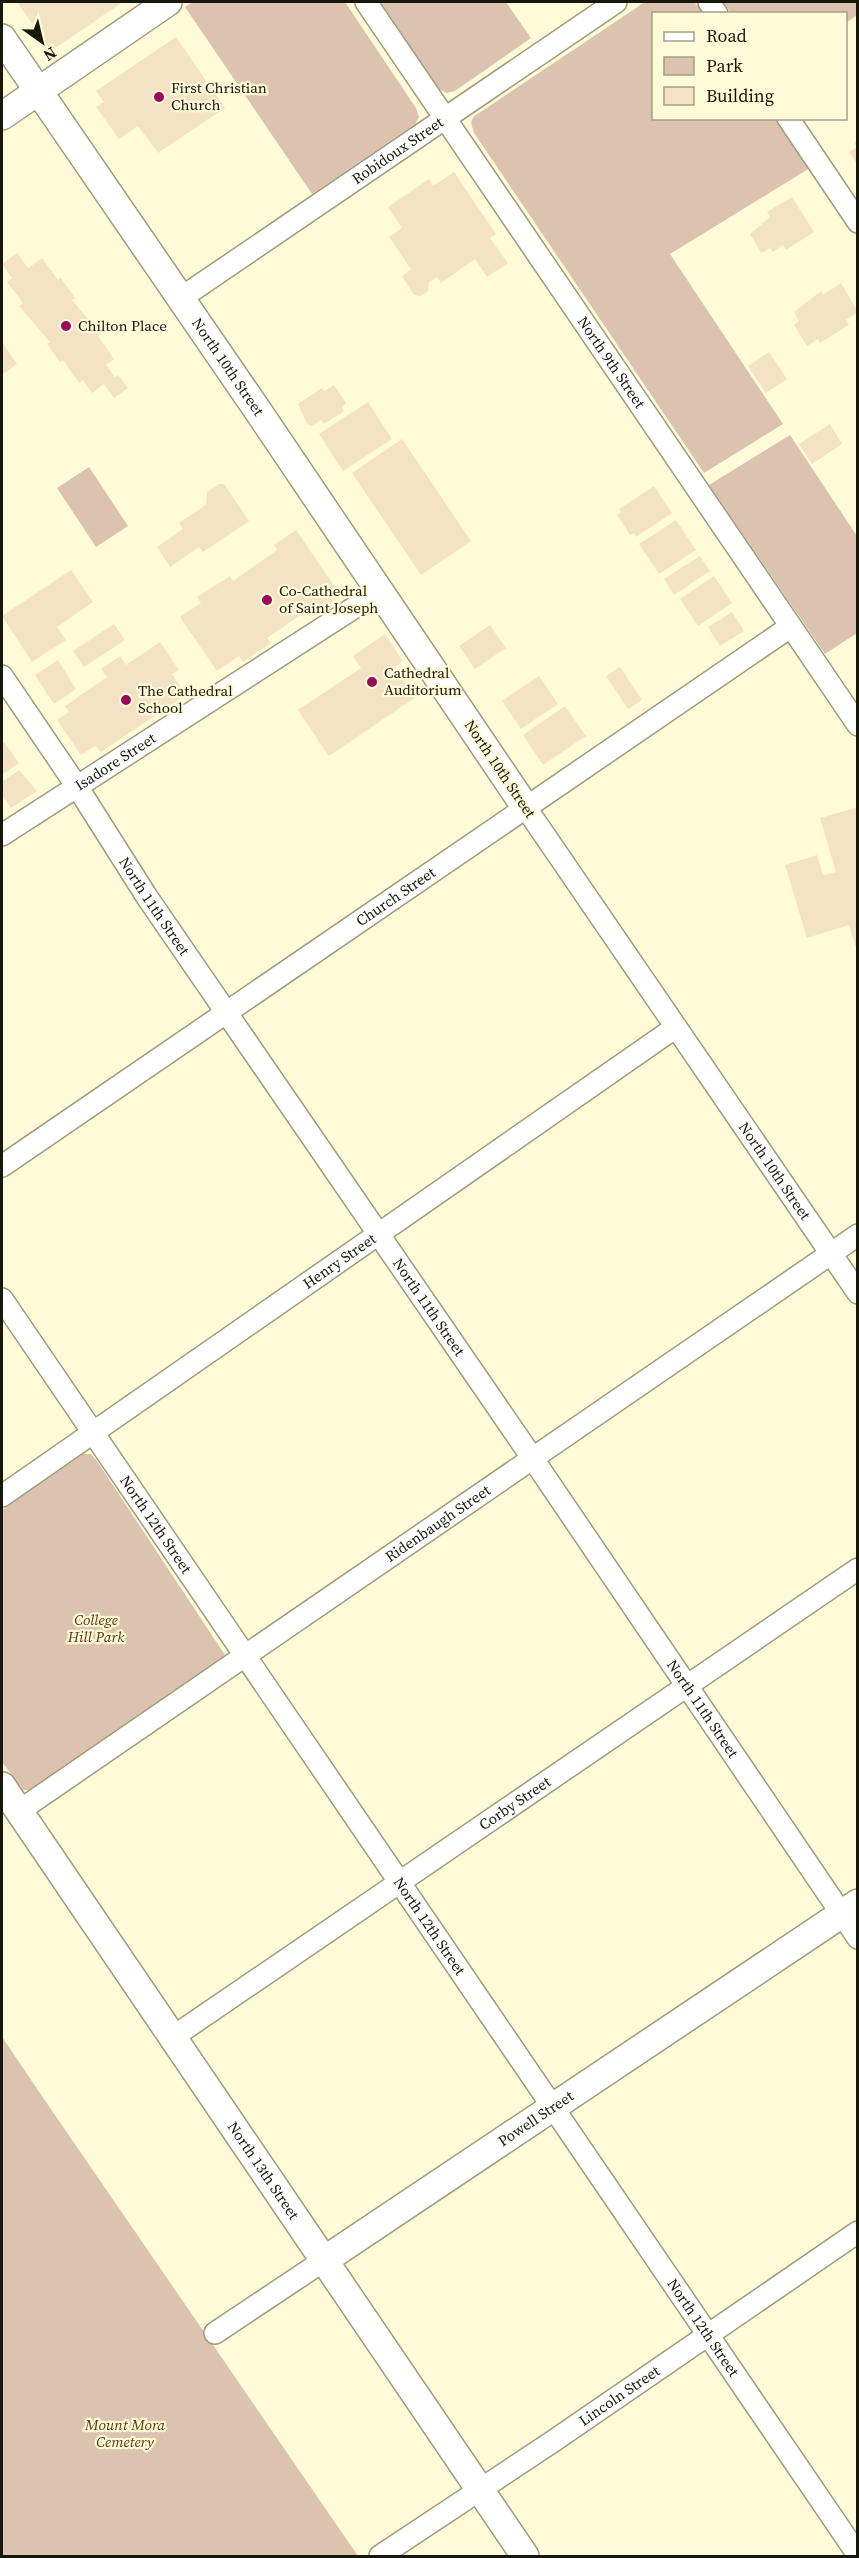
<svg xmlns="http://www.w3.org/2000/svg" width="859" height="2558" viewBox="0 0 859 2558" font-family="'Source Serif 4',serif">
  <rect width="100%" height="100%" fill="#fffbd9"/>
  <path fill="#dcc3b0" d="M 193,2 L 345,2 L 416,108 L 419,117 L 415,124 L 312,194 L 185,7 Z
    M 383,2 L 506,2 L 531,38 L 455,91 L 447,93 L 439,89 L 381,3 Z
    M 645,2 L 694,2 L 704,13 L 654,14 L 654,118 L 776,119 L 810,168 L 670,254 L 783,424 L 704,473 L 474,133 L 471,123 L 473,117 Z
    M 723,2 L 857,2 L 857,15 L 846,23 L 846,14 L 731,13 Z
    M 790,435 L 857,536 L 857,633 L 825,654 L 709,485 Z
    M 89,467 L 128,526 L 96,547 L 57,488 Z
    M 83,1454 L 91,1454 L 97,1461 L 225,1655 L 220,1661 L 29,1790 L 23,1790 L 2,1762 L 2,1510 Z
    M 2,2037 L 46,2102 L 358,2556 L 2,2556 Z"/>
  <path fill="#f4e2c4" d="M 17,2 L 123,2 L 51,51 Z
    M 176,37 L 225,108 L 158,153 L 138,126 L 119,139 L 96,107 L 104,102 L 96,91 Z
    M 858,140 L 858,165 L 849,152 L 857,147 L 854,142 Z
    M 454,172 L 496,234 L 490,238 L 508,263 L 487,277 L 475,259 L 441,283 L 437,277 L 429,282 L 428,291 L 421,296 L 414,295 L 402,276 L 411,269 L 389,237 L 402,228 L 388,207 L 429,179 L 433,186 Z
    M 792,197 L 814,232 L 786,250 L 783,245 L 773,252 L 770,248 L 761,253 L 750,234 L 770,217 L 767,212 Z
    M 17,253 L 28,268 L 42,258 L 58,280 L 61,278 L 75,298 L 72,300 L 101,334 L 98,336 L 114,359 L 106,365 L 115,377 L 118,375 L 128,388 L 114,398 L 104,384 L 92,393 L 83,380 L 79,383 L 63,360 L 60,362 L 47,344 L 50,342 L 19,306 L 23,303 L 7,282 L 12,278 L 2,264 Z
    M 841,283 L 858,312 L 846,320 L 849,325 L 820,343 L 818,339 L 807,346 L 794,325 L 799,321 L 794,312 L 821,291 L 823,295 Z
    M 2,342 L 17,364 L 2,375 Z
    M 769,352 L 787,379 L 766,393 L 748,366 Z
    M 334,385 L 346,403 L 342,407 L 344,411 L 324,424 L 321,420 L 312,426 L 307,424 L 298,404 L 322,388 L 324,391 Z
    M 368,402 L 392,439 L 343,471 L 319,434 Z
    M 830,424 L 842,444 L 812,464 L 799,444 Z
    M 402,439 L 471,541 L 421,575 L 352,473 Z
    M 219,484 L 224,484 L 249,521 L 203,552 L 199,547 L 170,567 L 157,547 L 183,529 L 179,523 L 206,505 L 207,492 Z
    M 654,486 L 672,513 L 636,537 L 634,533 L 630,535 L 617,515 L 621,512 L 619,509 Z
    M 676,520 L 696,550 L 659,574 L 639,544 Z
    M 296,530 L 341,596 L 318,612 L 314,606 L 267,638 L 271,643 L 243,662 L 239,656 L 217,671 L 180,617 L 201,603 L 197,597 L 230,576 L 233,581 L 277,550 L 274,545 Z
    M 700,556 L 710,571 L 674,595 L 664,579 Z
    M 71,570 L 93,602 L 57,627 L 66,640 L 32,662 L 2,616 Z
    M 714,576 L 732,603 L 698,626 L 680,599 Z
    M 732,612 L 744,631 L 720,646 L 708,627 Z
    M 114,624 L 125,640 L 84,667 L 73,651 Z
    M 490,625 L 506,648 L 475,669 L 459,646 Z
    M 385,634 L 403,661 L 395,667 L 416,697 L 329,756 L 298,710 L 361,668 L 353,656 Z
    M 160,642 L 179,670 L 172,674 L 186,695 L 101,752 L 95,746 L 81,755 L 57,720 L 69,712 L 65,706 L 107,677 L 101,669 L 120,656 L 126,665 Z
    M 58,660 L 76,689 L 54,704 L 35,675 Z
    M 620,667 L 642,700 L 628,709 L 606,676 Z
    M 539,676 L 558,704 L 521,729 L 502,701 Z
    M 565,706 L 586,736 L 543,765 L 523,735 Z
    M 4,742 L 19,763 L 2,775 L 2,743 Z
    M 19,770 L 37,791 L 11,808 L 2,795 L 2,782 Z
    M 858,807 L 858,951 L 857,951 L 849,925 L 807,938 L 785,865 L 817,855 L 823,875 L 836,872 L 820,818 Z"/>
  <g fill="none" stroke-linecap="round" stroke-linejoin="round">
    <g stroke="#9f9c7c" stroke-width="24">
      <g id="minor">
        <path id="s1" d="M 366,2 L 858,725"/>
        <path d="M 709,2 L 717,14"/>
        <path d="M 788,118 L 858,222"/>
        <path id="s2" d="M 181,298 L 616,2"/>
        <path id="s3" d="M 2,676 L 78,788 L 147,897 L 533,1459 L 858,1938"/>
        <path id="s4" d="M 526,808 L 858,1293"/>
        <path id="s5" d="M 2,835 L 380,591"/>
        <path id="s6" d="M 2,1166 L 790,627"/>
        <path id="s7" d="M 2,1299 L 858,2555"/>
        <path id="s8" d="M 2,1496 L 676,1027"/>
        <path id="s9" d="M 19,1811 L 858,1235"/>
        <path id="s10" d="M 173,2037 L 858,1569"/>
        <path d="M 215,2333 L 323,2261"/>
        <path id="s11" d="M 380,2556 L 552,2442 L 858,2232"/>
      </g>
    </g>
    <g stroke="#9f9c7c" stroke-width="30">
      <g id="tertiary">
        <path id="s12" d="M 2,38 L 256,408 L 526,808"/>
        <path d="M 2,116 L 168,2"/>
        <path id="s13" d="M 2,1786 L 525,2556"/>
        <path id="s14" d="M 323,2261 L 858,1903"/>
      </g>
    </g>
    <use href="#minor" stroke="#fff" stroke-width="21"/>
    <use href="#tertiary" stroke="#fff" stroke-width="27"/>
  </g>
  <g fill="#9a095a" stroke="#fffbd9" stroke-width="2">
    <circle cx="159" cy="97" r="6"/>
    <circle cx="66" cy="326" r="6"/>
    <circle cx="267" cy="600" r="6"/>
    <circle cx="372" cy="682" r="6"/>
    <circle cx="126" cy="700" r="6"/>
  </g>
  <g text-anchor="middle" stroke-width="4.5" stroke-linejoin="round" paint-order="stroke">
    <g font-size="15" fill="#18170b" stroke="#fffbd9" text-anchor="start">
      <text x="171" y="93">First Christian<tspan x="171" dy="17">Church</tspan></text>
      <text x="78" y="331">Chilton Place</text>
      <text x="279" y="596">Co-Cathedral<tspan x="279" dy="17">of Saint Joseph</tspan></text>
      <text x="384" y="678">Cathedral<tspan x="384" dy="17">Auditorium</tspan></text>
      <text x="138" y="696">The Cathedral<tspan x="138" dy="17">School</tspan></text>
    </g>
    <g font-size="15" fill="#18170b" stroke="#fffbd9">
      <text dy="5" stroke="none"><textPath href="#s2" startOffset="262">Robidoux Street</textPath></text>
      <text dy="5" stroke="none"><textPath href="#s1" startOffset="436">North 9th Street</textPath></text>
      <text dy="5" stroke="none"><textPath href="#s12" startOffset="399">North 10th Street</textPath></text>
      <text dy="5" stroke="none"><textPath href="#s5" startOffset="135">Isadore Street</textPath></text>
      <text transform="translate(500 769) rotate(56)" y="5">North 10th Street</text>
      <text dy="5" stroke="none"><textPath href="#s6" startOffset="477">Church Street</textPath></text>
      <text dy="5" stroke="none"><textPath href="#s3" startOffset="276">North 11th Street</textPath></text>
      <text dy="5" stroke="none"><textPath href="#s4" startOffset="440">North 10th Street</textPath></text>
      <text dy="5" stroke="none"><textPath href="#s8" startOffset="411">Henry Street</textPath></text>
      <text dy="5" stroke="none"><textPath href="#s3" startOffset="762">North 11th Street</textPath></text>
      <text dy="5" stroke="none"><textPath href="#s9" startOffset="508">Ridenbaugh Street</textPath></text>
      <text dy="5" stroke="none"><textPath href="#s7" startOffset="273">North 12th Street</textPath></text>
      <text dy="5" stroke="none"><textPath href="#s3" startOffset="1248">North 11th Street</textPath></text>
      <text dy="5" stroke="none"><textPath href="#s10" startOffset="414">Corby Street</textPath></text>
      <text dy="5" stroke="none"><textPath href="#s7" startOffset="759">North 12th Street</textPath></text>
      <text dy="5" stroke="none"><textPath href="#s14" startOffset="256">Powell Street</textPath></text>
      <text dy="5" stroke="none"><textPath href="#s13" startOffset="465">North 13th Street</textPath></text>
      <text dy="5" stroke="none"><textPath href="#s7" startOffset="1245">North 12th Street</textPath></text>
      <text dy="5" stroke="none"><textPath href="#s11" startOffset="288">Lincoln Street</textPath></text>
    </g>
    <g font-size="15" font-style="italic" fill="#5d350e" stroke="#fffbd9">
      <text x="96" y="1625">College<tspan x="96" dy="17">Hill Park</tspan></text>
      <text x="125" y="2430">Mount Mora<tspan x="125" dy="17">Cemetery</tspan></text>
    </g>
  </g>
  <rect width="859" height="2558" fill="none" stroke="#18170b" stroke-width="6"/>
  <rect x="652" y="12" width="195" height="108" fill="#fffbd9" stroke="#a3a087" stroke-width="1.5"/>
  <rect x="664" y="32" width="30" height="9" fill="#ffffff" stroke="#a3a087" stroke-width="1.5"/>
  <text x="706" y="42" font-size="18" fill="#18170b">Road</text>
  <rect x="664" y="57" width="30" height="18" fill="#dcc3b0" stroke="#a3a087" stroke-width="1.5"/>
  <text x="706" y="72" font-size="18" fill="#18170b">Park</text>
  <rect x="664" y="87" width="30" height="18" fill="#f4e2c4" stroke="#a3a087" stroke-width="1.5"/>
  <text x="706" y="102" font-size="18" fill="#18170b">Building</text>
  <g transform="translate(42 42) rotate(146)" stroke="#fffbd9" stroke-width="4.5" paint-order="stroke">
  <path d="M0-4.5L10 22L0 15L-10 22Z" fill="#18170b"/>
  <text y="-9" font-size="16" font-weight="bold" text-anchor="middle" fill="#18170b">N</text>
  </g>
</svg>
